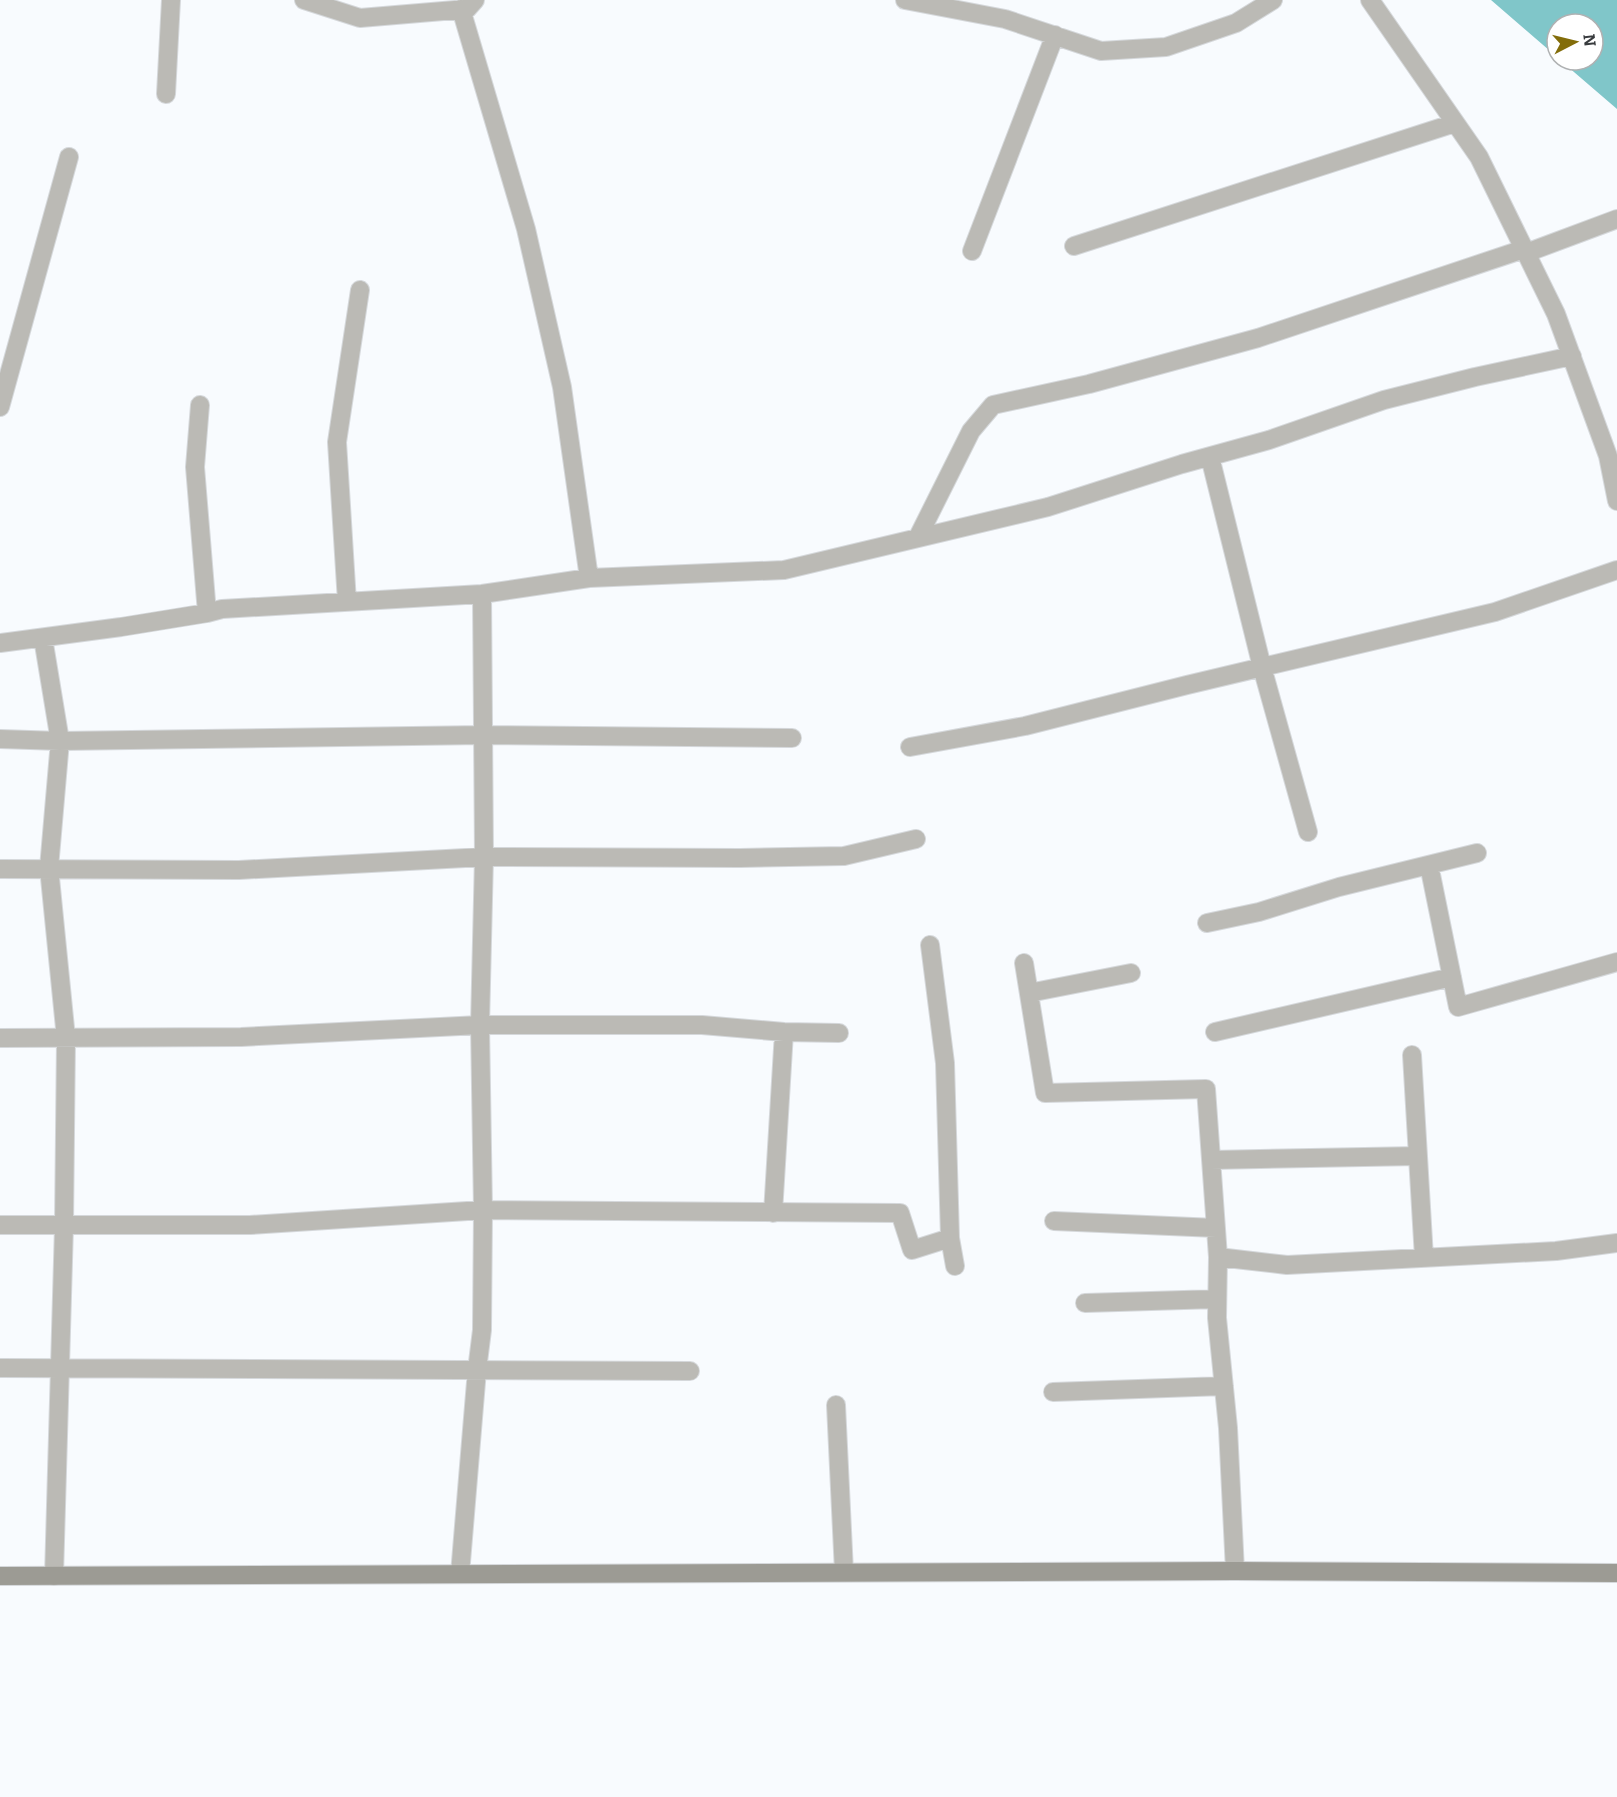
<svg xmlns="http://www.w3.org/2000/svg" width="1617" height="1797" viewBox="0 0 1617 1797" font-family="Bitter,serif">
  <rect width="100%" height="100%" fill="#f8fbfe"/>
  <path fill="#80c6c9" d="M 1491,0 L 1617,0 L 1617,109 L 1560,60 L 1593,60 L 1593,24 L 1557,24 L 1557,57 Z"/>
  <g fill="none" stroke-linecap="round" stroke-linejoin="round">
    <g stroke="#d5d8db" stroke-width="20">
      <path id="minor" d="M 304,0 L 360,18 L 467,9 L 475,0
        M 905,0 L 1005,19 L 1101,51 L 1166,47 L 1236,23 L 1273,0
        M 1370,0 L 1479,157 L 1556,314 L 1608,456 L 1617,501
        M 461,9 L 526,229 L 562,387 L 589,578
        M 166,94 L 171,0
        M 1074,246 L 1455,123
        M 972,251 L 1055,35
        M 1526,253 L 1617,219
        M 200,405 L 195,467 L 207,613
        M 0,407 L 69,157
        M 1210,457 L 1262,667 L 1308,832
        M 918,537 L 971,431 L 993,405 L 1089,384 L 1258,338 L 1524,249
        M 482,594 L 484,857 L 480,1025 L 483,1210 L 900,1213 L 912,1250 L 950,1238
        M 347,602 L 337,442 L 360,290
        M 43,638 L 60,741 L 49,868 L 66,1038 L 64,1226 L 54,1576
        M 0,643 L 121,627 L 207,613 L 222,609 L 482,594 L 589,578 L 784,570 L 1048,507 L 1182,464 L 1269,440 L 1384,400 L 1475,377 L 1572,356
        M 0,739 L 60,741 L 483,735 L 792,738
        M 910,747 L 1025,726 L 1187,685 L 1495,612 L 1617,570
        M 1429,865 L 1458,1007 L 1617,962
        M 0,869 L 239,870 L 484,857 L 740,858 L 844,856 L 916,839
        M 1207,923 L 1259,912 L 1339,887 L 1477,853
        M 930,945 L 945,1063 L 950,1238 L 955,1266
        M 1024,963 L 1045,1093 L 1206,1089 L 1218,1257 L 1217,1318 L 1228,1428 L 1235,1571
        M 1029,993 L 1131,973
        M 1215,1032 L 1452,977
        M 0,1038 L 241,1037 L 480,1025 L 702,1025 L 784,1032 L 839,1033
        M 1412,1055 L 1424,1258
        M 1211,1160 L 1418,1156
        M 773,1213 L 784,1032
        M 1054,1221 L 1216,1228
        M 0,1225 L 250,1225 L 483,1210 L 482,1330 L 477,1370 L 460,1574
        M 1218,1257 L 1287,1265 L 1556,1251 L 1617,1243
        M 1085,1303 L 1217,1299
        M 0,1368 L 690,1371
        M 1053,1392 L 1224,1386
        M 836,1405 L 844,1572"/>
    </g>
    <g stroke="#d5d8db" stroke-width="20">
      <path id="secondary" d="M 0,1576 L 1235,1571 L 1617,1573"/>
    </g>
    <use href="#minor" stroke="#bbbab5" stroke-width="18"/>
    <use href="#secondary" stroke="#9c9b94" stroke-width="18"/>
  </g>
  <g transform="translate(1575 42) rotate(83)"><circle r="28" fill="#ffffff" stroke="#afb1b2" stroke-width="1.5"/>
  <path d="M0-4.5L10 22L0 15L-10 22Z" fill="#836d0a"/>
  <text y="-9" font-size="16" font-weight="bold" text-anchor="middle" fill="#383b3e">N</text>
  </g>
</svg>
